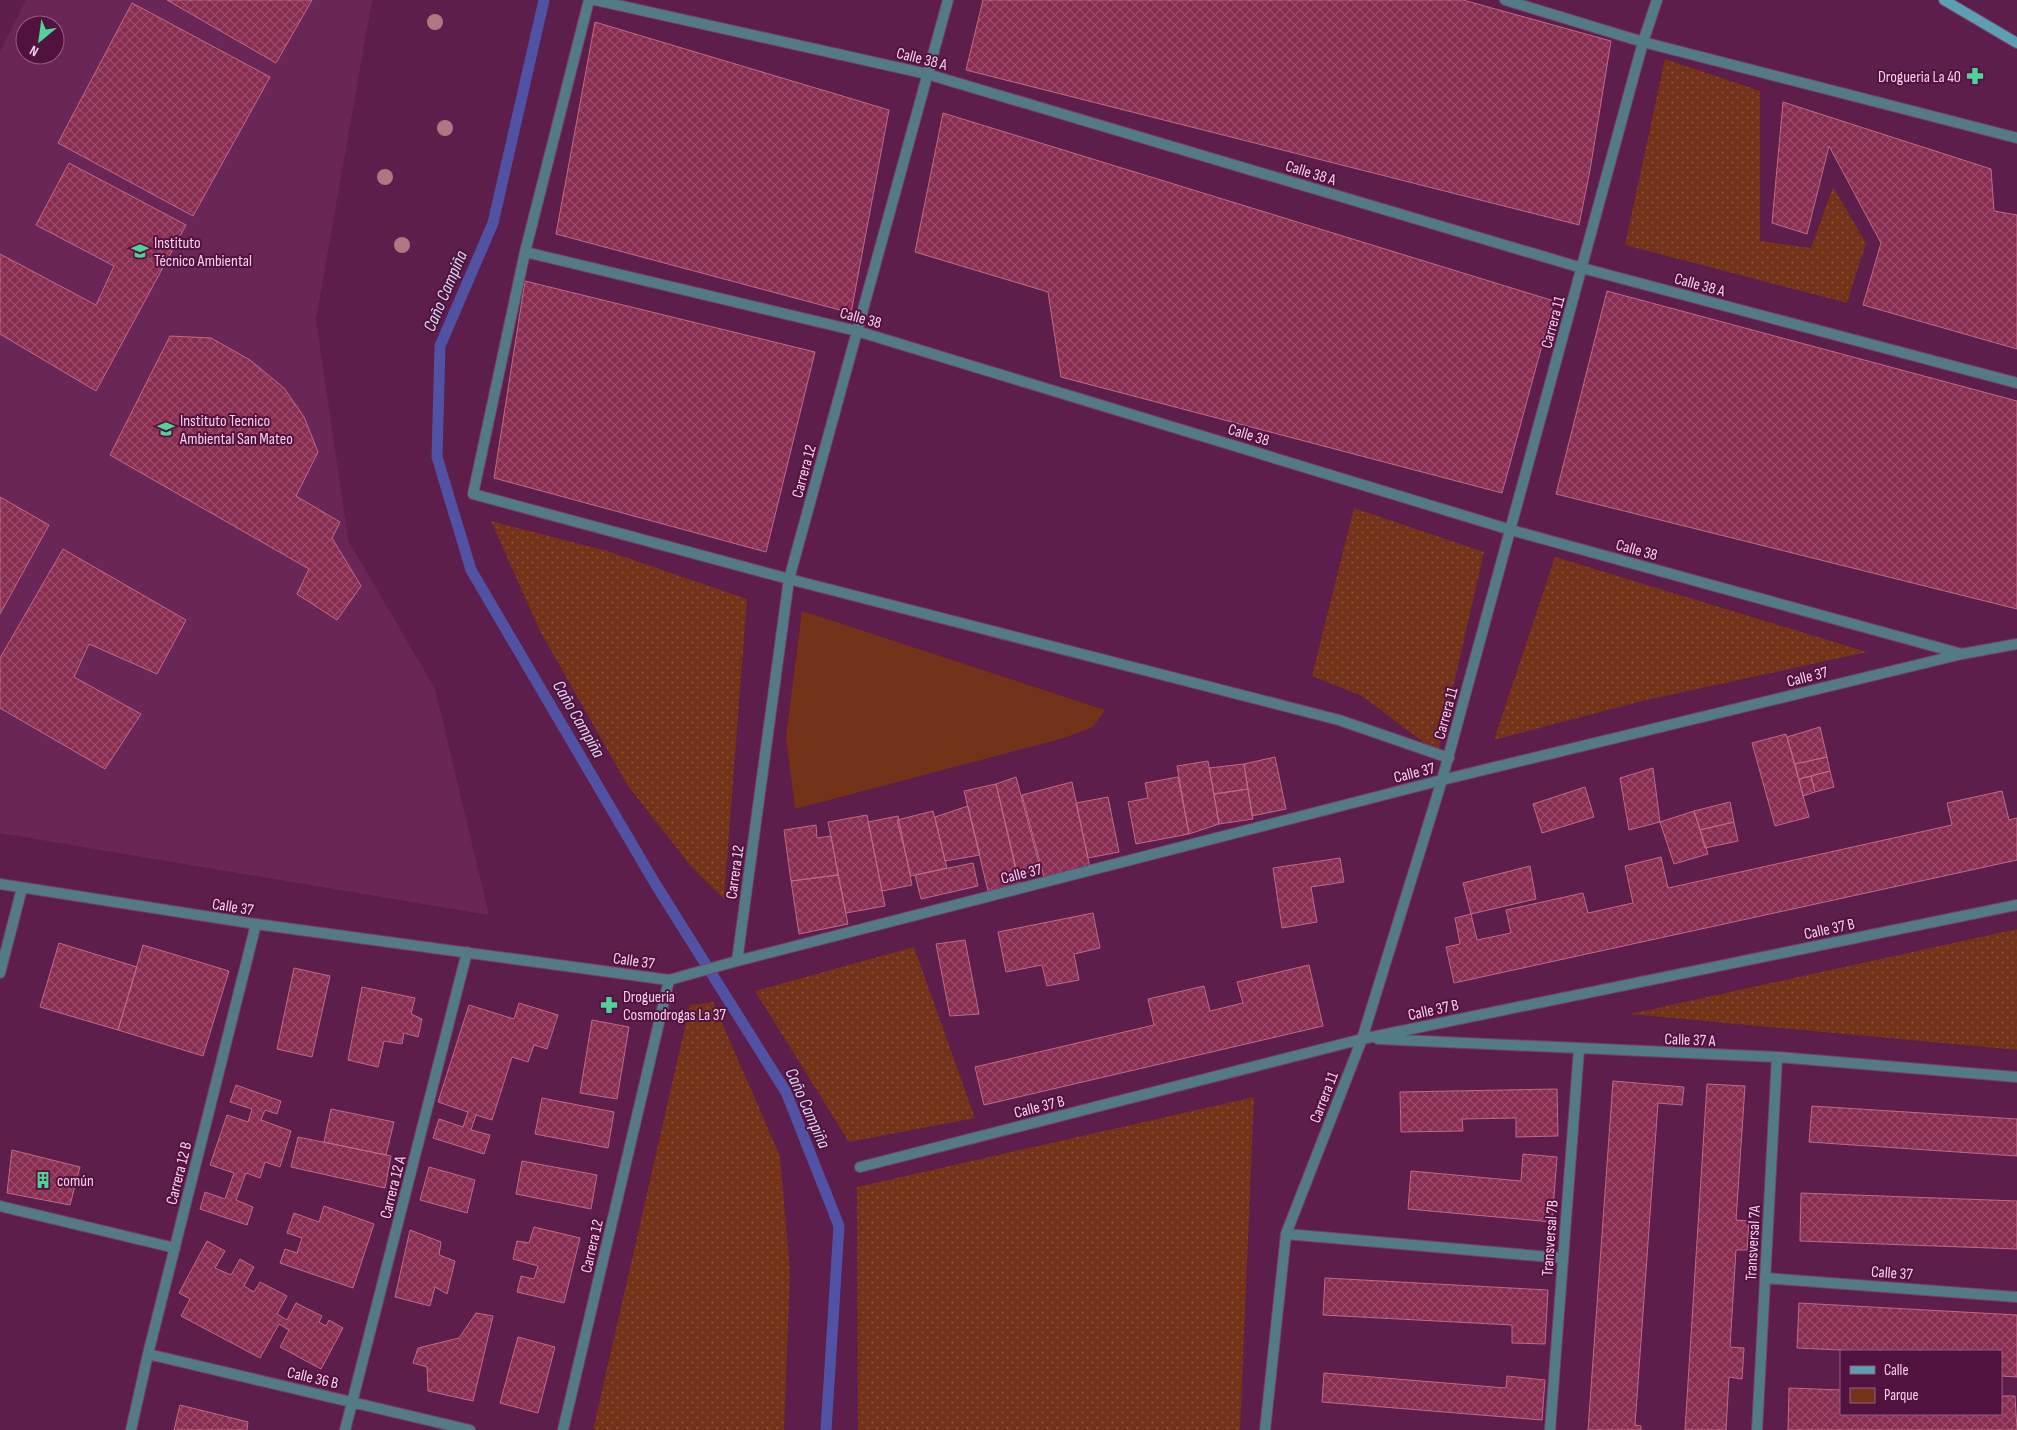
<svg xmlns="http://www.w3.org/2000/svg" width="2017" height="1430" viewBox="0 0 2017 1430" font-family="'Sofia Sans Condensed',sans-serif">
  <defs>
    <pattern id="grass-dots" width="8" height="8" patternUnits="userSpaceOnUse" patternTransform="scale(1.25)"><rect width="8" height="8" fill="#743219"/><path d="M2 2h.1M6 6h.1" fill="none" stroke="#894f3b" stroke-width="1.8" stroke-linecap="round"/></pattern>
    <pattern id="building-cross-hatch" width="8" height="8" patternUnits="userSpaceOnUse" patternTransform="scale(1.25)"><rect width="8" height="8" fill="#892d50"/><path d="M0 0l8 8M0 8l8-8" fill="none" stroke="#9a4b69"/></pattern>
  </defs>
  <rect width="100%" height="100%" fill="#5d1e4b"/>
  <path fill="#6b2658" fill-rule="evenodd" d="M 26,0 L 372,0 L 316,319 L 348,540 L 435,689 L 489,915 L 0,833 L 0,51 ZM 25,25 L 55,25 L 55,55 L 25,55 Z"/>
  <path fill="url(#grass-dots)" d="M 1665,59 L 1760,91 L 1760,241 L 1811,248 L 1833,187 L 1866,243 L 1847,303 L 1625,245 Z
    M 1354,508 L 1484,552 L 1438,753 L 1362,696 L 1312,676 Z
    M 491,521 L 607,551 L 747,599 L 724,899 L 690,865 L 628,786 L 540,631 Z
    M 1555,557 L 1867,652 L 1642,701 L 1494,740 Z
    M 2017,929 L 2017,1050 L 1630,1014 Z
    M 914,947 L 975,1118 L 849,1142 L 755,991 Z
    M 713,1002 L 780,1156 L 790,1272 L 784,1430 L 593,1430 L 690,1005 Z
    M 1254,1097 L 1240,1430 L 858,1430 L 857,1187 Z"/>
  <path fill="#743219" d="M 802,611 L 1105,710 L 1093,727 L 1064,738 L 795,809 L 786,737 Z"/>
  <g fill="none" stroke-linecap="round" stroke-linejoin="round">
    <path stroke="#5252a5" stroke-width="11" d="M 544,0 L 493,223 L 440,346 L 437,457 L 471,570 L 656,885 L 786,1092 L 839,1226 L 826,1430"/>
  </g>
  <path fill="url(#building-cross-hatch)" stroke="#bd6b86" d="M 167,0 L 312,0 L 276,63 Z
    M 983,0 L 1463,0 L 1611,41 L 1590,170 L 1579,225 L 966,70 Z
    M 132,3 L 270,77 L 193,216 L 58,143 Z
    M 595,22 L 889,110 L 851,313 L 556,234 Z
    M 1783,102 L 1991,169 L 1994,211 L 2017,215 L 2017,349 L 1863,305 L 1881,243 L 1829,146 L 1807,234 L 1772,223 Z
    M 943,113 L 1554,301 L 1502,493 L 1061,377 L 1048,292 L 915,252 Z
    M 69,163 L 186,225 L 96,391 L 0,334 L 0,254 L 96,305 L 114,266 L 36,225 Z
    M 525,281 L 815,352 L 766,552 L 494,478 Z
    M 1607,291 L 2017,401 L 2017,609 L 1556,494 Z
    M 170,336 L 211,338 L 250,360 L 284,388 L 304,417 L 318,452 L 296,496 L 340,522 L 332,538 L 361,586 L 337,620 L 297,594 L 309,569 L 110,455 Z
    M 0,497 L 49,525 L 0,614 Z
    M 63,549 L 186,620 L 157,674 L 89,644 L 74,677 L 141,714 L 105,769 L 0,708 L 0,658 Z
    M 1820,727 L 1827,757 L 1795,764 L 1787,737 Z
    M 1786,734 L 1809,817 L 1775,826 L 1752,743 Z
    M 1275,757 L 1286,809 L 1252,816 L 1244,764 Z
    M 1827,757 L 1830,771 L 1799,779 L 1795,764 Z
    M 1208,761 L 1219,824 L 1189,834 L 1177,766 Z
    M 1244,764 L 1248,789 L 1214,794 L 1209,768 Z
    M 1653,768 L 1660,822 L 1629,830 L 1620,778 Z
    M 1830,771 L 1834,787 L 1815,792 L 1811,776 Z
    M 1811,776 L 1815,792 L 1803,796 L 1799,779 Z
    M 1016,777 L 1041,871 L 1017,875 L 996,784 Z
    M 1178,777 L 1189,834 L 1136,844 L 1128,802 L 1148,798 L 1145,783 Z
    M 1072,782 L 1090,868 L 1044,877 L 1022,795 Z
    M 996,784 L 1020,884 L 988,891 L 964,791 Z
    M 1585,787 L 1594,817 L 1542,833 L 1533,804 Z
    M 1248,789 L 1253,819 L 1219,824 L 1214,794 Z
    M 2002,791 L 2009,820 L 2017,818 L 2017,860 L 1454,983 L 1446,947 L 1460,944 L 1455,918 L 1471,914 L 1477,940 L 1511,933 L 1506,910 L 1583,893 L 1588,913 L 1633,903 L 1625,866 L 1661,857 L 1668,888 L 1952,825 L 1947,803 Z
    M 1108,797 L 1119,852 L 1088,858 L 1076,803 Z
    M 1730,802 L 1734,822 L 1700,830 L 1694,811 Z
    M 968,806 L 980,855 L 945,861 L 935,817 Z
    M 933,811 L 947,868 L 911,876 L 897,820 Z
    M 1694,811 L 1708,854 L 1674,864 L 1660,822 Z
    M 867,815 L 885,906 L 846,913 L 828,822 Z
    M 898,816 L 912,885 L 882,891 L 868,822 Z
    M 1734,822 L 1738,841 L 1705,848 L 1700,830 Z
    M 816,825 L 817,838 L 831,836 L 838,875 L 791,881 L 784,830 Z
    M 1340,858 L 1344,882 L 1311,887 L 1317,922 L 1282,928 L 1273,868 Z
    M 973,863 L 978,886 L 921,899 L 915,875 Z
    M 1530,866 L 1536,899 L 1471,914 L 1463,883 Z
    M 838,875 L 848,924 L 799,934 L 791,881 Z
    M 1093,913 L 1100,948 L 1074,954 L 1079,980 L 1047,986 L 1042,965 L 1006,972 L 998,932 Z
    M 965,940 L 979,1014 L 950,1016 L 936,944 Z
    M 59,943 L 137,967 L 118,1030 L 40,1007 Z
    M 143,945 L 229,971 L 203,1056 L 118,1030 Z
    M 1309,965 L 1323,1026 L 984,1105 L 975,1067 L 1154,1025 L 1148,999 L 1204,986 L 1210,1011 L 1243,1003 L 1237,982 Z
    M 294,968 L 330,976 L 312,1057 L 277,1049 Z
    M 362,987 L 415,998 L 411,1014 L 422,1019 L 418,1037 L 404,1033 L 402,1044 L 384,1041 L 378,1067 L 348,1060 Z
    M 519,1003 L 558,1015 L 547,1049 L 534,1045 L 528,1062 L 512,1057 L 492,1120 L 476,1115 L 471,1130 L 490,1135 L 484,1154 L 433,1138 L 439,1119 L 463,1127 L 468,1112 L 438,1102 L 469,1005 L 514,1019 Z
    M 592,1020 L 629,1027 L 617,1099 L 580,1093 Z
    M 1613,1081 L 1684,1087 L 1682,1105 L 1658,1103 L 1635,1425 L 1641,1426 L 1641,1430 L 1588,1430 Z
    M 1707,1084 L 1745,1086 L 1736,1220 L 1749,1221 L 1747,1250 L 1736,1250 L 1730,1347 L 1744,1348 L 1742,1379 L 1729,1377 L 1726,1430 L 1685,1430 Z
    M 236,1085 L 281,1101 L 277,1114 L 265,1110 L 261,1120 L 291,1131 L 280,1167 L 265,1162 L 260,1178 L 246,1173 L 236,1200 L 253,1207 L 247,1225 L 200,1209 L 205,1192 L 225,1199 L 234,1173 L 210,1165 L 227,1115 L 248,1122 L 252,1109 L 230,1102 Z
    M 1557,1089 L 1558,1136 L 1516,1137 L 1516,1118 L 1462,1119 L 1463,1131 L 1401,1132 L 1400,1092 Z
    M 542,1098 L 614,1112 L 608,1148 L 535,1134 Z
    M 1812,1106 L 2017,1119 L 2017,1156 L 1809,1142 Z
    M 331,1109 L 394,1122 L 386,1155 L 324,1142 Z
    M 298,1137 L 391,1156 L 385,1188 L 291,1167 Z
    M 12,1150 L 80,1167 L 70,1205 L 7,1193 Z
    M 1523,1154 L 1557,1157 L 1552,1222 L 1408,1209 L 1411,1171 L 1521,1181 Z
    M 522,1161 L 597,1175 L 591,1209 L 516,1194 Z
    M 429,1167 L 475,1180 L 467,1213 L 420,1200 Z
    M 1801,1193 L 2017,1201 L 2017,1249 L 1800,1241 Z
    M 324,1206 L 374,1224 L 353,1288 L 280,1263 L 285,1249 L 297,1253 L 302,1238 L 287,1233 L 294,1213 L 319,1222 Z
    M 534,1227 L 580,1238 L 564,1303 L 517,1292 L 521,1276 L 534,1279 L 538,1266 L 513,1259 L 517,1241 L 529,1243 Z
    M 410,1230 L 441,1242 L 439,1255 L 455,1261 L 447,1294 L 435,1287 L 430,1306 L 395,1297 Z
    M 207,1241 L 225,1251 L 215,1268 L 231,1275 L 240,1259 L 254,1267 L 244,1286 L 254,1292 L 260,1282 L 287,1296 L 277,1314 L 287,1320 L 296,1303 L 322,1316 L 319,1322 L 326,1326 L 329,1320 L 343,1328 L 321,1369 L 280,1347 L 289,1330 L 279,1324 L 260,1358 L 181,1316 L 190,1299 L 179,1293 Z
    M 1325,1278 L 1548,1290 L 1545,1344 L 1512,1343 L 1512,1325 L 1323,1315 Z
    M 1799,1303 L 2017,1315 L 2017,1377 L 2001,1376 L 2001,1351 L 1861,1351 L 1797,1348 Z
    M 476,1313 L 493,1316 L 473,1401 L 428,1391 L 427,1367 L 413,1363 L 418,1348 L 459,1338 Z
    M 518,1337 L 555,1347 L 538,1413 L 500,1403 Z
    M 1324,1373 L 1506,1388 L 1507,1376 L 1545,1380 L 1542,1420 L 1322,1402 Z
    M 1789,1388 L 1841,1390 L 1841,1414 L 2001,1414 L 2001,1396 L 2015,1396 L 2017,1430 L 1788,1430 Z
    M 180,1405 L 248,1422 L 247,1430 L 174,1430 Z"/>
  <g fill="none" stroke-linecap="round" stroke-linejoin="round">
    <g stroke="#793e68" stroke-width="12">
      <path id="minor" d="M 589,0 L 525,252 L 473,494 L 789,579 L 1339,720 L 1449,758
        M 595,0 L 927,74 L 1582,268 L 2017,383
        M 1505,0 L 1643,42 L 2017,138
        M 525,252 L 857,331 L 1511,530 L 1962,654
        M 0,884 L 256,924 L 669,980 L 737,961 L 1442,780 L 1962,654 L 2017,644
        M 737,961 L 789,579 L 948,0
        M 0,973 L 22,888
        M 1378,1039 L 1777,1057 L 2017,1077
        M 860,1167 L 1362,1039 L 2017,905
        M 0,1206 L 175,1248
        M 1286,1234 L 1562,1258
        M 1765,1278 L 2017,1297
        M 148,1354 L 470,1430
        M 131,1430 L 148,1354 L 256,924
        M 345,1430 L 467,952
        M 563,1430 L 669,980
        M 1265,1430 L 1286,1234 L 1362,1039 L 1442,780 L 1643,42 L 1657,0
        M 1550,1430 L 1579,1049
        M 1757,1430 L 1777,1057"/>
    </g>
    <g stroke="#793e68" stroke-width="12">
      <path id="secondary" d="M 1944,0 L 2017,43"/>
    </g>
    <use href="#minor" stroke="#527a87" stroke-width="10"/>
    <use href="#secondary" stroke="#5c9eb2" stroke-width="10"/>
  </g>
  <g fill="#af7781">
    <circle cx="435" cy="22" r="8"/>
    <circle cx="445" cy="128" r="8"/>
    <circle cx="385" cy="177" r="8"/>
    <circle cx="402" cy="245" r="8"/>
  </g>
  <defs>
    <g id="pharmacy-bare" transform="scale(1.35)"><path d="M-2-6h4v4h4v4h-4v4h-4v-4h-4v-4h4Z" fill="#51d398" stroke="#511240" stroke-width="2.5" paint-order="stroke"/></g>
    <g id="school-bare" transform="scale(1.35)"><path d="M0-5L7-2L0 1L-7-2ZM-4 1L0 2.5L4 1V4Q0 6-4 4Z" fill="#51d398" stroke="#511240" stroke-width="2.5" paint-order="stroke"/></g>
    <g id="building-bare" transform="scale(1.35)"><path d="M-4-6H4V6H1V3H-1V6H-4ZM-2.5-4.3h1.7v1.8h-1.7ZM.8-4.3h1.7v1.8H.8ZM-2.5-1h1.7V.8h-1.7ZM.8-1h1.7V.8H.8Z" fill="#51d398" stroke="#511240" stroke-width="2.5" paint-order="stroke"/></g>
  </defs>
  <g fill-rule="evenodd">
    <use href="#pharmacy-bare" x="1975" y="76"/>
    <use href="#school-bare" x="140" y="251"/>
    <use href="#school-bare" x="166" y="429"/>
    <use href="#pharmacy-bare" x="609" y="1005"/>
    <use href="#building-bare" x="43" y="1180"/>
  </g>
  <g text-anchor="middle" stroke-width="4" stroke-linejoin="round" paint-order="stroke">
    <g font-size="16" fill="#f9d2eb" stroke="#511240">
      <text transform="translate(922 58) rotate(14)" y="6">Calle 38 A</text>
      <text transform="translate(1311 172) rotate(17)" y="6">Calle 38 A</text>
      <text transform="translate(1700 284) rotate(15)" y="6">Calle 38 A</text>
      <text transform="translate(861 317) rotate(15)" y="6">Calle 38</text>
      <text transform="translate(1552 322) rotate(-75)" y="6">Carrera 11</text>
      <text transform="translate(1249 434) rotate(17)" y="6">Calle 38</text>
      <text transform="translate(803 471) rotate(-75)" y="6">Carrera 12</text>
      <text transform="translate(1637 549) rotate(15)" y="6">Calle 38</text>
      <text transform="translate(1807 676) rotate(-14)" y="6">Calle 37</text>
      <text transform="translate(1445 713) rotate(-75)" y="6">Carrera 11</text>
      <text transform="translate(1414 772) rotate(-14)" y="6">Calle 37</text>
      <text transform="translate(734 872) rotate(-82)" y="6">Carrera 12</text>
      <text transform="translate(1021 873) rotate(-14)" y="6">Calle 37</text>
      <text transform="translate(233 906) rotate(9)" y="6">Calle 37</text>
      <text transform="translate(1829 928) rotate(-12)" y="6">Calle 37 B</text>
      <text transform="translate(634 960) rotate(8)" y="6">Calle 37</text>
      <text transform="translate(1433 1009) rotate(-12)" y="6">Calle 37 B</text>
      <text transform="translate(1690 1039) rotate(2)" y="6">Calle 37 A</text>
      <text transform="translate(1323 1097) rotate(-69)" y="6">Carrera 11</text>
      <text transform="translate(1039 1106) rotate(-14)" y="6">Calle 37 B</text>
      <text transform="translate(178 1173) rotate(-76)" y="6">Carrera 12 B</text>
      <text transform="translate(392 1187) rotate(-76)" y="6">Carrera 12 A</text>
      <text transform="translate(1549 1238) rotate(-86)" y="6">Transversal 7B</text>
      <text transform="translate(1752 1243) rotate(-87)" y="6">Transversal 7A</text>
      <text transform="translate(591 1246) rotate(-77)" y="6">Carrera 12</text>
      <text transform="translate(1892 1272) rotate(4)" y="6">Calle 37</text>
      <text transform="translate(313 1377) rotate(13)" y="6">Calle 36 B</text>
    </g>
    <g font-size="16" fill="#f9d2eb" stroke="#511240" text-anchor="start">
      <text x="1961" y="82" text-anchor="end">Drogueria La 40</text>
      <text x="154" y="248">Instituto<tspan x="154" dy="18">Técnico Ambiental</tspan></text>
      <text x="180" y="426">Instituto Tecnico<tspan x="180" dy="18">Ambiental San Mateo</tspan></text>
      <text x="623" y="1002">Drogueria<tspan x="623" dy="18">Cosmodrogas La 37</tspan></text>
      <text x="57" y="1186">común</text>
    </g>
    <g font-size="18" font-style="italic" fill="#d6d9f0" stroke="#511240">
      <text transform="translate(445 291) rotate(-67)" y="6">Caño Campiña</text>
      <text transform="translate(579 719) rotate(60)" y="6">Caño Campiña</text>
      <text transform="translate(808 1108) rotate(66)" y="6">Caño Campiña</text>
    </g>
  </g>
  <rect x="1840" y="1350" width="162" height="65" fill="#511240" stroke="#945f84"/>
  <rect x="1850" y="1366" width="25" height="8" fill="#5c9eb2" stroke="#945f84"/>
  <text x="1884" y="1375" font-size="15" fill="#f9d2eb">Calle</text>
  <rect x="1850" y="1388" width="25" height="15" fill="#743219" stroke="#945f84"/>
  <text x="1884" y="1400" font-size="15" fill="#f9d2eb">Parque</text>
  <g transform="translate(40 40) rotate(209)"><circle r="24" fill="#511240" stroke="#945f84"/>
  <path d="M0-4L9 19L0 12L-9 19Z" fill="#51d398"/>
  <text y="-8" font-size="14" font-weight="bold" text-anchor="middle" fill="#f9d2eb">N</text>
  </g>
</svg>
